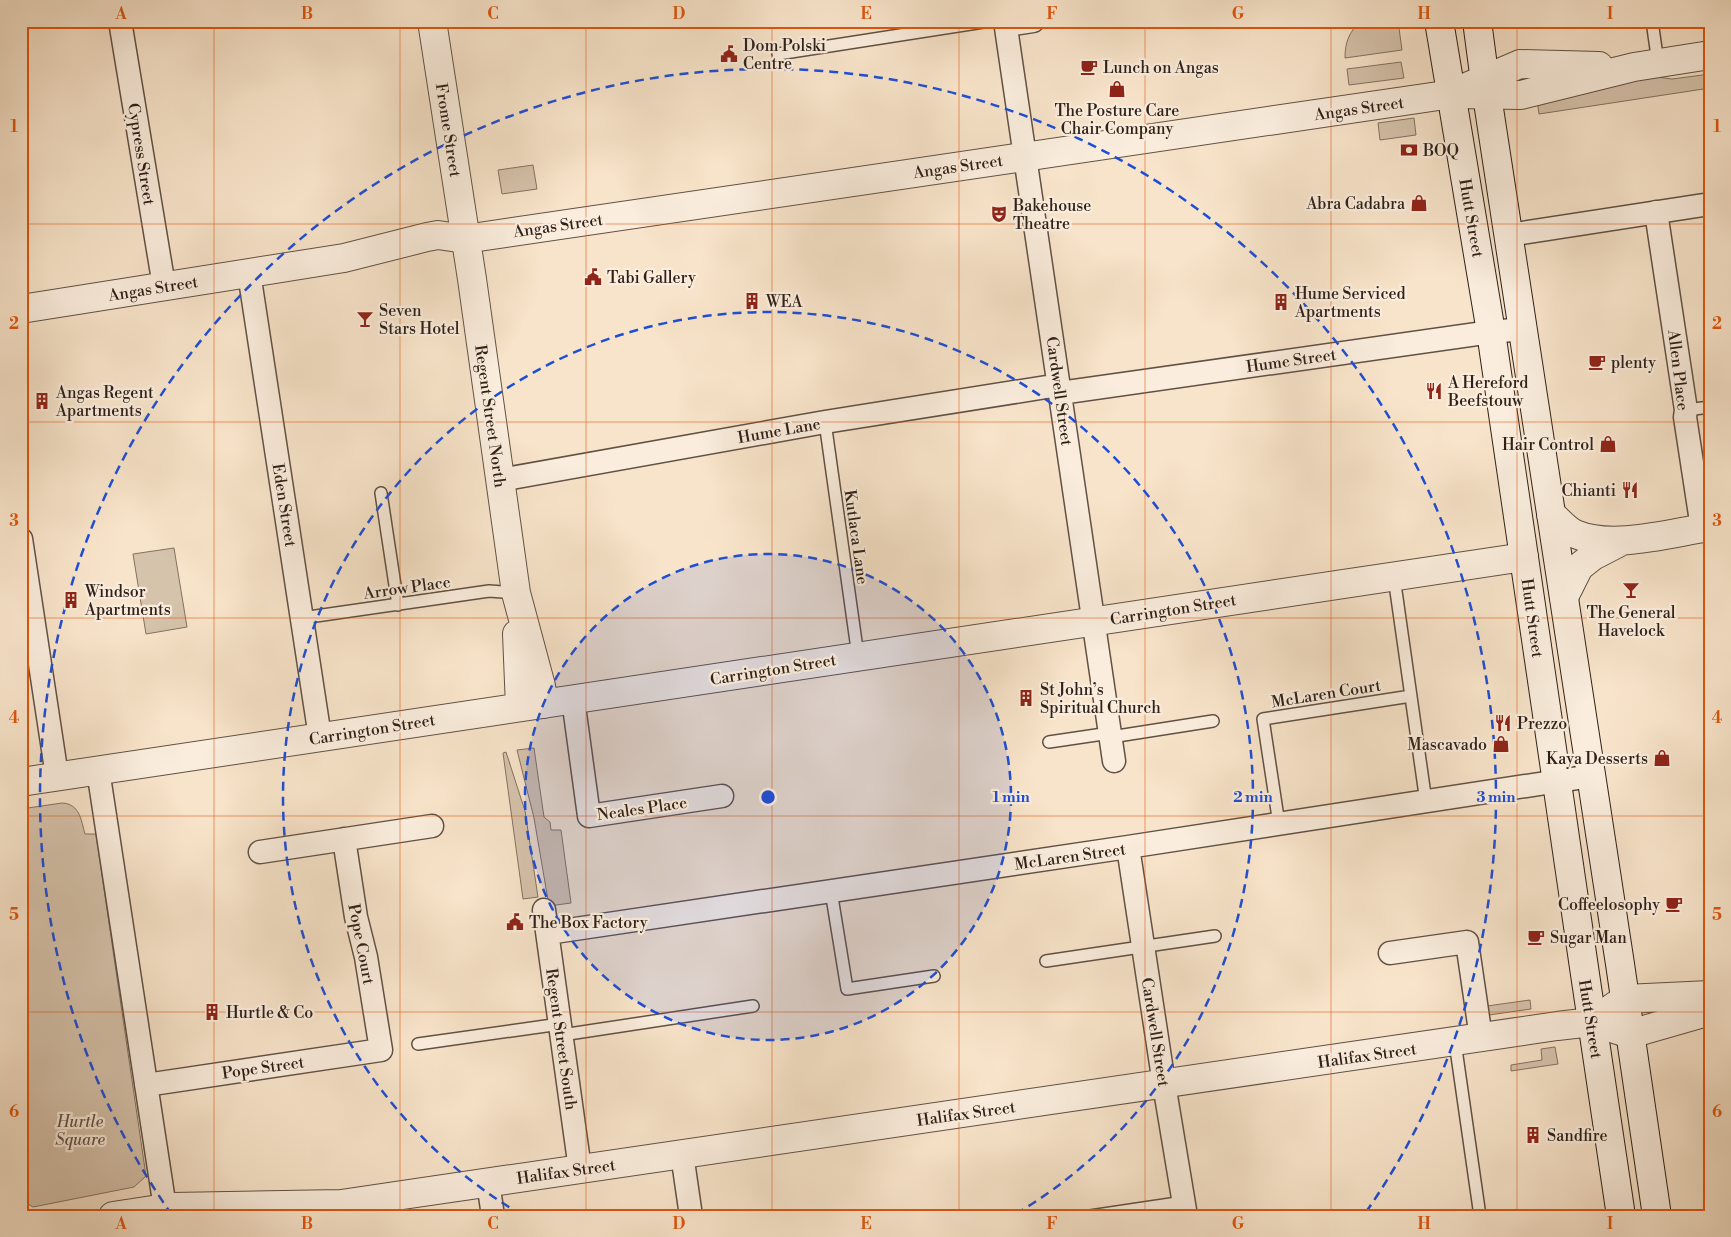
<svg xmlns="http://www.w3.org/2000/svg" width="1731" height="1237" viewBox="0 0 1731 1237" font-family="'Libre Bodoni',serif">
  <rect width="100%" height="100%" fill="#f8e4ca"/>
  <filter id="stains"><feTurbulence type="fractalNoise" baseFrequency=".004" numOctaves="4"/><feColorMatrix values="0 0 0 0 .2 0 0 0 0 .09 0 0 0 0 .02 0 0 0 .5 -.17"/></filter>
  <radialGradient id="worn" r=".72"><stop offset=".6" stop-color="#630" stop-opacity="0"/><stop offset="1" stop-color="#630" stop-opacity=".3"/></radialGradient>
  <path fill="#d6c3ac" stroke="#827262" d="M 1360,21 L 1398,21 L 1402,50 L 1345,58 C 1345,42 1349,33 1360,21 Z
    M 1401,62 L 1404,78 L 1349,85 L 1347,69 Z
    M 1710,74 L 1710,88 L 1539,114 L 1537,100 L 1650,76 L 1672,79 Z
    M 1414,118 L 1416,135 L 1380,140 L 1378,123 Z
    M 533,165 L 537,189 L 502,194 L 498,170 Z
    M 174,548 L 187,627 L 146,634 L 133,554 Z
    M 534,748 L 544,817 L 550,822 L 551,830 L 561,830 L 571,903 L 549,906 L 534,818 L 517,750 Z
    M 506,752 L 525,811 L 538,897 L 523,899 L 503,753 Z
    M 62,803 C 80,804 81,820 85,834 L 96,834 L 146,1176 L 134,1187 L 33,1207 L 21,1200 L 21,809 Z
    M 1530,1000 L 1531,1009 L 1489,1015 L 1487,1006 Z
    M 1555,1047 L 1558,1064 L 1511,1071 L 1511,1065 L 1542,1060 L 1541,1049 Z"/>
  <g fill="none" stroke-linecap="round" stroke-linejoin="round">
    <g stroke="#615145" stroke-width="14">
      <path id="service" d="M 1652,21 L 1658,63
        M 778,54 L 990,21
        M 1686,410 L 1710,407
        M 825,422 L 858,656
        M 381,493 L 398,605
        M 1394,577 L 1426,802
        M 302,618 L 489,591 L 516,593
        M 1111,737 L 1213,721
        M 1049,742 L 1110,733
        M 1279,824 L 1263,719 L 1411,696
        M 831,891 L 847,989 L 934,976
        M 1046,961 L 1215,936
        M 562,1035 L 753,1006
        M 1455,1042 L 1480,1216
        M 418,1044 L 560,1024
        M 1090,1216 L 1184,1202"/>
    </g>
    <g stroke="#615145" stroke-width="25">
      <path id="minor" d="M 120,21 L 164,286
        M 1005,21 L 1114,761
        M 1006,25 L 1033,21
        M 1656,212 L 1686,410 L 1685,417 L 1702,528
        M 1509,235 L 1710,204
        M 249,273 L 320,737
        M 1060,393 L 1491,332 L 1523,329
        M 500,480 L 825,422 L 1059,385
        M 21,539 L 57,776
        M 573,699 L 589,816 L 722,796
        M 98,770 L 165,1208
        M 1128,847 L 1164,1084 L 1186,1216
        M 260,852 L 432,826
        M 544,910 L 580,1169
        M 548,933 L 1128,847 L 1591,776
        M 1390,953 L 1467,942 L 1481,1038
        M 146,1085 L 381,1050 L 366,957 L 356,917 L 344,839
        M 682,1154 L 691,1216
        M 488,1182 L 493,1216"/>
    </g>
    <g stroke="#615145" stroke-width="30">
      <path id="tertiary" d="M 432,21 L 472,279 L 516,593 L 541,686 L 544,704
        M 1464,88 L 1520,64 L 1599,66
        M 21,309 L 344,258 L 427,237 L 438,235 L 465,239 L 1452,94 L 1521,95 L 1634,67 L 1710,55
        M 1551,514 C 1558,520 1566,530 1575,534 C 1613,550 1670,533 1710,527
        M 1564,597 L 1579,567 L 1593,556 L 1622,541
        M 517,634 L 520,707
        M 21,782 L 1524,557
        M 1592,1022 L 1625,999 L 1710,995
        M 113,1216 L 172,1207 L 341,1204 L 1557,1026 L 1592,1022 L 1630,1034 L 1710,1011"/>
    </g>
    <g stroke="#2f2019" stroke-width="30">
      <path id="secondary" d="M 1439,21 L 1491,332 L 1586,981 L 1621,1216
        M 1477,21 L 1486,89 L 1620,964 L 1657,1216"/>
    </g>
    <use href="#service" stroke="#faeddd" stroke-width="11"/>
    <use href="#minor" stroke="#faeddd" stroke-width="22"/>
    <use href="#tertiary" stroke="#faeddd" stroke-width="28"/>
    <use href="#secondary" stroke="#faeddd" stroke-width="28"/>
  </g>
  <path fill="none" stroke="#df560d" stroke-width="1" stroke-opacity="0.55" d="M 214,21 L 214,1216M 400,21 L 400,1216M 586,21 L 586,1216M 772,21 L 772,1216M 959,21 L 959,1216M 1145,21 L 1145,1216M 1331,21 L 1331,1216M 1517,21 L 1517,1216M 21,224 L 1710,224M 21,422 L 1710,422M 21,618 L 1710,618M 21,816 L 1710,816M 21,1012 L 1710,1012"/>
  <circle cx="768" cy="797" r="243" fill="#1d4ed8" fill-opacity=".12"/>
  <g fill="none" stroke="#1d4ed8" stroke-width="2.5" stroke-dasharray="9 6">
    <circle cx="768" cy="797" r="243"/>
    <path d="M522 1215A485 485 0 1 1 1014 1215"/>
    <path d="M172 1215A728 728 0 1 1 1364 1215"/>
  </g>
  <defs>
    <g id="civic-bare" transform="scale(1.35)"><path d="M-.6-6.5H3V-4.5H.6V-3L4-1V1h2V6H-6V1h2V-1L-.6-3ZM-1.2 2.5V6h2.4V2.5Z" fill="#8f2418" stroke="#faeddd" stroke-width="2.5" paint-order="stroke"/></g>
    <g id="cafe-bare" transform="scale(1.35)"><path d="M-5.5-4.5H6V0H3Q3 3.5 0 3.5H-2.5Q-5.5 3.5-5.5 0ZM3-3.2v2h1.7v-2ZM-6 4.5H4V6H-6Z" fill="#8f2418" stroke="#faeddd" stroke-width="2.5" paint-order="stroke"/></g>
    <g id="shop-bare" transform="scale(1.35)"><path d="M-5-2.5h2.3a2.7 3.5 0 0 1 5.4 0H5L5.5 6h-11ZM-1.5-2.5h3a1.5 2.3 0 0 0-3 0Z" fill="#8f2418" stroke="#faeddd" stroke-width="2.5" paint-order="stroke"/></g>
    <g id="bank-bare" transform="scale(1.35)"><path d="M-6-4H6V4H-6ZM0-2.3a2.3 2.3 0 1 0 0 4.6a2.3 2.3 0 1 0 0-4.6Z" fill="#8f2418" stroke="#faeddd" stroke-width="2.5" paint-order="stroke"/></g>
    <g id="theatre-bare" transform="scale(1.35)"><path d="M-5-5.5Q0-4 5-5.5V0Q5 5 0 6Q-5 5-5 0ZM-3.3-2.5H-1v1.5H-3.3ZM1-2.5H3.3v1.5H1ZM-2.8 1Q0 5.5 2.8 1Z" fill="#8f2418" stroke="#faeddd" stroke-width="2.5" paint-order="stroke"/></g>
    <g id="building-bare" transform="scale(1.35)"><path d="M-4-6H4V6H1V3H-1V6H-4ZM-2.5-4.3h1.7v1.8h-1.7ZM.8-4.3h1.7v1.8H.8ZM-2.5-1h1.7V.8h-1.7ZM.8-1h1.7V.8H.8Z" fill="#8f2418" stroke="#faeddd" stroke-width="2.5" paint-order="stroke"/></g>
    <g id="bar-bare" transform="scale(1.35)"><path d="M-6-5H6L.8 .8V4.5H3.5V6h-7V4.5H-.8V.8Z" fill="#8f2418" stroke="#faeddd" stroke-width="2.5" paint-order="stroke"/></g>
    <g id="restaurant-bare" transform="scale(1.35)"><path d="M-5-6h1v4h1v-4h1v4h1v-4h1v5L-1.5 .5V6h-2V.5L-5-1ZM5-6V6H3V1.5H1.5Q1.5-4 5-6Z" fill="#8f2418" stroke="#faeddd" stroke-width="2.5" paint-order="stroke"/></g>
  </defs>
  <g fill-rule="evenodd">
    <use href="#civic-bare" x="729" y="54"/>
    <use href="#cafe-bare" x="1089" y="67"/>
    <use href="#shop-bare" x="1117" y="89"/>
    <use href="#bank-bare" x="1409" y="150"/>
    <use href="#shop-bare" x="1419" y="203"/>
    <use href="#theatre-bare" x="999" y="214"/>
    <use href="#civic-bare" x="593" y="277"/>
    <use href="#building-bare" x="752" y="301"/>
    <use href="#building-bare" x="1281" y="302"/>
    <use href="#bar-bare" x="365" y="319"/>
    <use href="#cafe-bare" x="1597" y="362"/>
    <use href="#restaurant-bare" x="1434" y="391"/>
    <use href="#building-bare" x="42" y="401"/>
    <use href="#shop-bare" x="1608" y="444"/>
    <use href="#restaurant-bare" x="1630" y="490"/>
    <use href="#bar-bare" x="1631" y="590"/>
    <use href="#building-bare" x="71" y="600"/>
    <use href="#building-bare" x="1026" y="698"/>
    <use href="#restaurant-bare" x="1503" y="723"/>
    <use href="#shop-bare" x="1501" y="744"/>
    <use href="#shop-bare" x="1662" y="758"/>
    <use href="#cafe-bare" x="1674" y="904"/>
    <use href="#civic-bare" x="515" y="922"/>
    <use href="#cafe-bare" x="1536" y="937"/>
    <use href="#building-bare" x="212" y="1012"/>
    <use href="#building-bare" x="1533" y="1135"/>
  </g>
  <g text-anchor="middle" stroke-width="4.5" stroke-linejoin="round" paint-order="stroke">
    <g font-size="16" fill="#2f2019" stroke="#faeddd" text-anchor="start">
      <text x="743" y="51">Dom Polski<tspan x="743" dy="18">Centre</tspan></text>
      <text x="1103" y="73">Lunch on Angas</text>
      <text x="1117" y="116" text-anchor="middle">The Posture Care<tspan x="1117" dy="18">Chair Company</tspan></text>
      <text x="1423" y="156">BOQ</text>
      <text x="1405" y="209" text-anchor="end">Abra Cadabra</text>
      <text x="1013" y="211">Bakehouse<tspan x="1013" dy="18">Theatre</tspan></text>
      <text x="607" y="283">Tabi Gallery</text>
      <text x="1295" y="299">Hume Serviced<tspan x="1295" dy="18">Apartments</tspan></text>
      <text x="766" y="307">WEA</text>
      <text x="379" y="316">Seven<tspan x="379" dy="18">Stars Hotel</tspan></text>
      <text x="1611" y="368">plenty</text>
      <text x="1448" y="388">A Hereford<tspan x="1448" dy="18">Beefstouw</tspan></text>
      <text x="56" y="398">Angas Regent<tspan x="56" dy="18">Apartments</tspan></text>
      <text x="1594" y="450" text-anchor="end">Hair Control</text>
      <text x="1616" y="496" text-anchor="end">Chianti</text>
      <text x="85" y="597">Windsor<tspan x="85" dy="18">Apartments</tspan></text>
      <text x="1631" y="618" text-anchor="middle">The General<tspan x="1631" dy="18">Havelock</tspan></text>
      <text x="1040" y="695">St John’s<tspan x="1040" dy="18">Spiritual Church</tspan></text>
      <text x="1517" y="729">Prezzo</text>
      <text x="1487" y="750" text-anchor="end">Mascavado</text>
      <text x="1648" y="764" text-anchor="end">Kaya Desserts</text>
      <text x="1660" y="910" text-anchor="end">Coffeelosophy</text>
      <text x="529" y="928">The Box Factory</text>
      <text x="1550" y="943">Sugar Man</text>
      <text x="226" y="1018">Hurtle &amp; Co</text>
      <text x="1547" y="1141">Sandfire</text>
    </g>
    <g font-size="16" fill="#2f2019" stroke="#faeddd">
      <text transform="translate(1359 108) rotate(-8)" y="6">Angas Street</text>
      <text transform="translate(449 130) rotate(81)" y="6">Frome Street</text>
      <text transform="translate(142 154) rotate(81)" y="6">Cypress Street</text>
      <text transform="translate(958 166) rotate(-8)" y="6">Angas Street</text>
      <text transform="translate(1472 218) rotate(80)" y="6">Hutt Street</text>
      <text transform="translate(558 225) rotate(-8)" y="6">Angas Street</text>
      <text transform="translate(153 288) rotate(-9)" y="6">Angas Street</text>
      <text transform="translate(1291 360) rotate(-8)" y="6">Hume Street</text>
      <text transform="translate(1679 370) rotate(83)" y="6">Allen Place</text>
      <text transform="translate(1060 391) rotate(82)" y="6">Cardwell Street</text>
      <text transform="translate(491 416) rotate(82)" y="6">Regent Street North</text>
      <text transform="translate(779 430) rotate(-10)" y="6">Hume Lane</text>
      <text transform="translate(285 505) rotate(81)" y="6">Eden Street</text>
      <text transform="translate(857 537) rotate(82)" y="6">Kutlaca Lane</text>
      <text transform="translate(407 587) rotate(-8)" y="6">Arrow Place</text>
      <text transform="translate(1173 609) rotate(-9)" y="6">Carrington Street</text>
      <text transform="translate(1533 618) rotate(82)" y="6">Hutt Street</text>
      <text transform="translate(773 669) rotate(-9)" y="6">Carrington Street</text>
      <text transform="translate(1326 693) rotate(-9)" y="6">McLaren Court</text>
      <text transform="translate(372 729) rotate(-9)" y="6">Carrington Street</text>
      <text transform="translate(642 808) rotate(-8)" y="6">Neales Place</text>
      <text transform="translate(1070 856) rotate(-8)" y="6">McLaren Street</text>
      <text transform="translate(362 944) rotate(79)" y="6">Pope Court</text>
      <text transform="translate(1591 1019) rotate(81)" y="6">Hutt Street</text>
      <text transform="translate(1156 1032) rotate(81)" y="6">Cardwell Street</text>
      <text transform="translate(562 1039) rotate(82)" y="6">Regent Street South</text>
      <text transform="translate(1367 1055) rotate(-8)" y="6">Halifax Street</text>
      <text transform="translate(263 1067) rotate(-8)" y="6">Pope Street</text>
      <text transform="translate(966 1113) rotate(-8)" y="6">Halifax Street</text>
      <text transform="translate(566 1171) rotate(-8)" y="6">Halifax Street</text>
    </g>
    <g font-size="16" font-style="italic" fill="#615145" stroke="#faeddd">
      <text x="80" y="1127">Hurtle<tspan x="80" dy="18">Square</tspan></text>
    </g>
  </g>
  <circle cx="768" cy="797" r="8" fill="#1d4ed8" stroke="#faeddd" stroke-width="2.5"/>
  <g font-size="15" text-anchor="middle" font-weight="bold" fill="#1d4ed8" stroke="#faeddd" stroke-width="4.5" stroke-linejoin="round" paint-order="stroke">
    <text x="1011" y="802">1 min</text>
    <text x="1253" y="802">2 min</text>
    <text x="1496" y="802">3 min</text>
  </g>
  <rect width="1731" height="1237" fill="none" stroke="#f8e4ca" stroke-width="55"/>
  <rect x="28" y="28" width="1676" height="1182" fill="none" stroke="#df560d" stroke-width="2"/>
  <g font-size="16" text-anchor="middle" font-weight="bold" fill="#df560d">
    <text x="121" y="19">A</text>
    <text x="307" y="19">B</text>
    <text x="493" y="19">C</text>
    <text x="679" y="19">D</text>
    <text x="866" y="19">E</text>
    <text x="1052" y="19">F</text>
    <text x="1238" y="19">G</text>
    <text x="1424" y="19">H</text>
    <text x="1610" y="19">I</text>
    <text x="14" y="132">1</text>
    <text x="1717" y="132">1</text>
    <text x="14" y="329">2</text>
    <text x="1717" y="329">2</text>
    <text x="14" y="526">3</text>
    <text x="1717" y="526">3</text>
    <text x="14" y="723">4</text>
    <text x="1717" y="723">4</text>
    <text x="14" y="920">5</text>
    <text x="1717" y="920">5</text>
    <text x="14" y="1117">6</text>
    <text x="1717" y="1117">6</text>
    <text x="121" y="1229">A</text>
    <text x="307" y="1229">B</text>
    <text x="493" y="1229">C</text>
    <text x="679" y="1229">D</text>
    <text x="866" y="1229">E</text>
    <text x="1052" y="1229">F</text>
    <text x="1238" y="1229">G</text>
    <text x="1424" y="1229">H</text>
    <text x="1610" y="1229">I</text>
  </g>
  <rect width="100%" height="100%" filter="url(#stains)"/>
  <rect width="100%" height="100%" fill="url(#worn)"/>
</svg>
